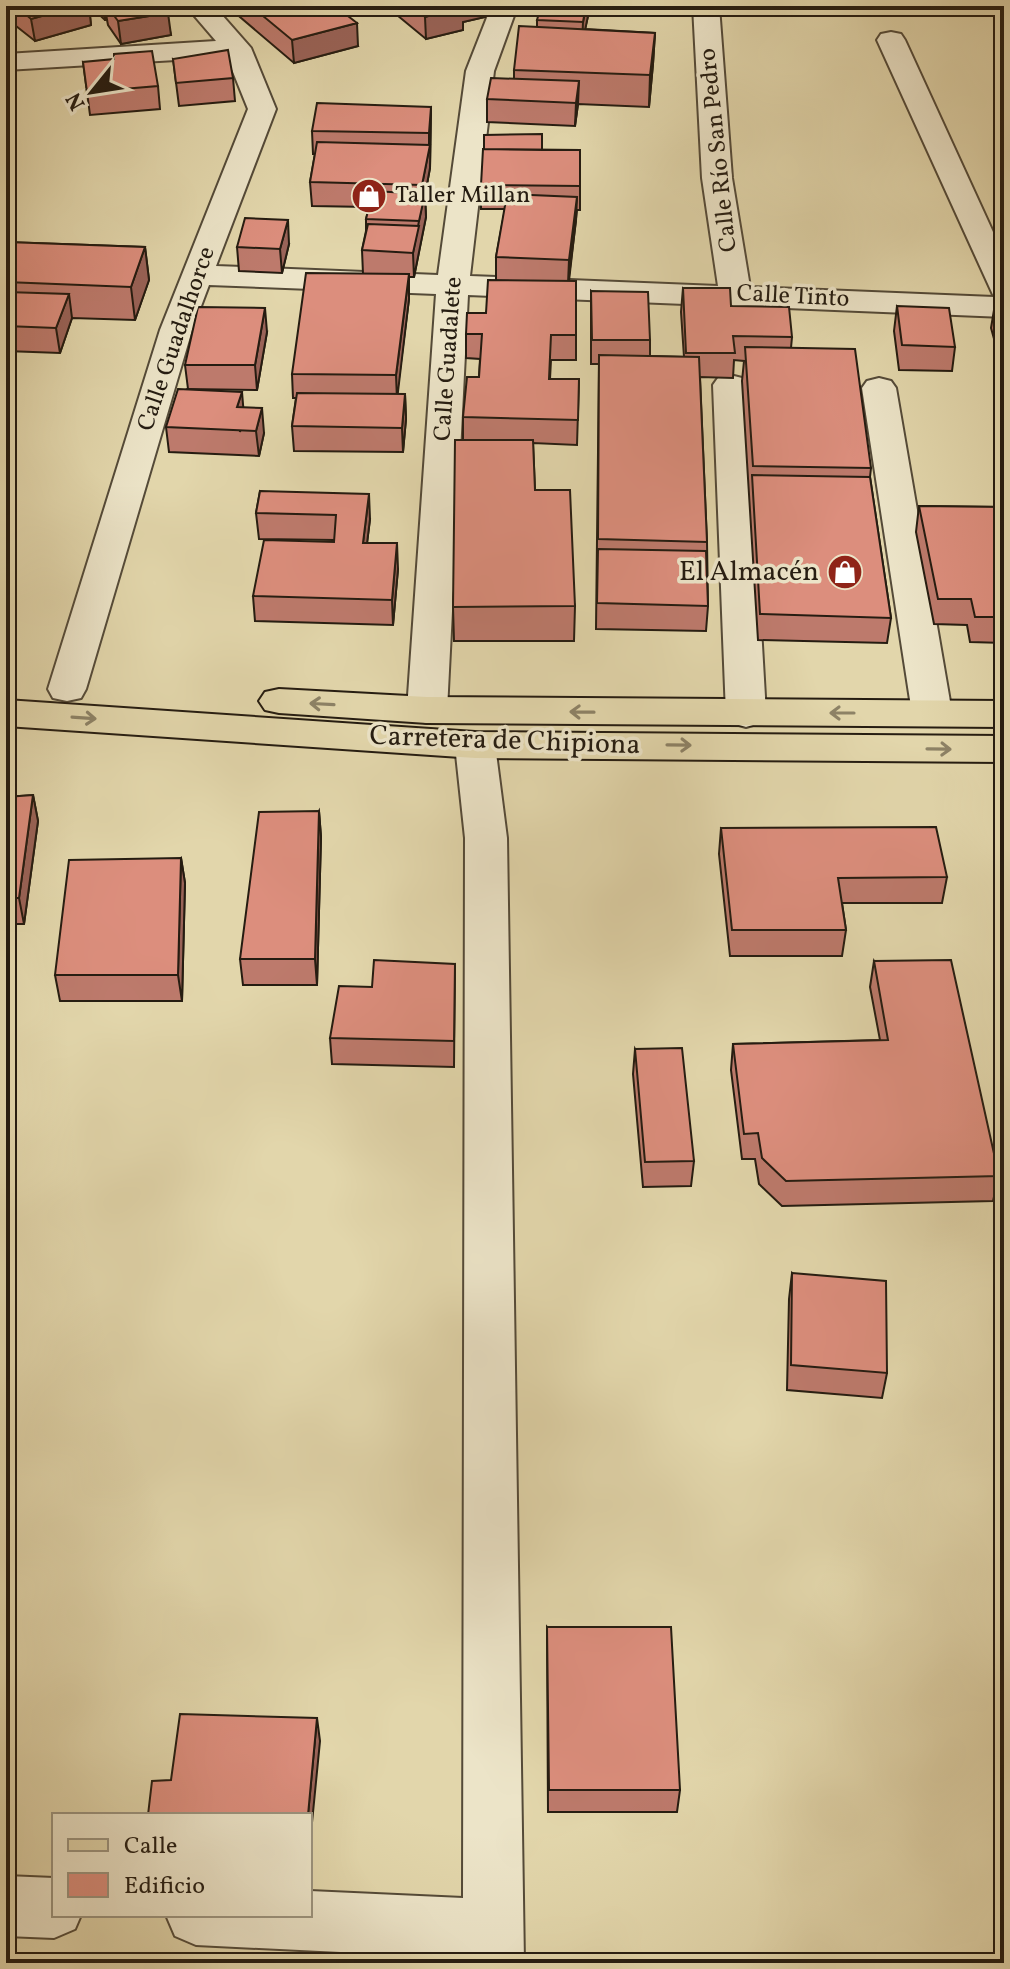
<svg xmlns="http://www.w3.org/2000/svg" width="1010" height="1969" font-family="Vollkorn,serif">
	<rect width="100%" height="100%" fill="#e2d6ab"/>
	<filter id="stains"><feTurbulence type="fractalNoise" baseFrequency=".0025" numOctaves="4"/><feColorMatrix values="0 0 0 0 .2 0 0 0 0 .09 0 0 0 0 .02 0 0 0 .5 -.17"/></filter>
	<radialGradient id="worn" r=".72"><stop offset=".6" stop-color="#630" stop-opacity="0"/><stop offset="1" stop-color="#630" stop-opacity=".3"/></radialGradient>
	<g fill="none" stroke-linecap="round" stroke-linejoin="round">
		<defs>
			<path id="minor" d="M186,6H214L251,48L276,109L216,266L438,275L466,71L488,15L481,6H510L515,13L494,71L470,276L718,286L702,178L693,6H719L732,178L750,287L994,297L877,40L881,34L891,32L901,34L905,40L1004,256V317L468,295L447,710L441,719L427,723L413,719L407,710L436,294L209,285L192,330L86,689L81,698L67,701L53,698L48,689L160,330L248,109L227,57L6,70V54L216,41Z
				M730,375L742,378L747,385L766,714L760,723L746,727L732,723L726,714L713,385L718,378Z
				M879,378L891,381L896,388L952,713L946,722L932,726L918,722L912,713L862,388L867,381Z
				M475,732L489,736L495,745L507,838L524,1963H462V1958L196,1945L175,1936L166,1915H310V1891L463,1898L465,838L455,745L461,736Z
				M6,1876L54,1878V1915H81L75,1929L54,1938L6,1936Z"/>
			<path id="major" d="M279,689L427,697L1004,701V727L427,723L279,713L265,710L259,701L265,692Z
				M6,700L475,732L1004,736V762L475,758L6,726Z"/>
		</defs>
		<!-- minor casing -->
		<use href="#minor" stroke="#544a38" stroke-width="4"/>
		<!-- major casing -->
		<use href="#major" stroke="#251c11" stroke-width="4"/>
		<!-- minor -->
		<use href="#minor" fill="#ece4c8" fill-rule="evenodd"/>
		<!-- major -->
		<use href="#major" fill="#e2d6ab" fill-rule="evenodd"/>
	</g>
	<!-- wall -->
	<path fill="#bd7a6c" stroke="#251c11" stroke-width="2" d="M6,6H89L91,25L35,41L16,26L14,14L8,15L13,19L16,42L6,44Z
		M90,6H164L171,35L121,44L108,25L107,20H105Z
		M227,6H335L358,46L294,63Z
		M386,6H485V17L463,22V30L426,39Z
		M588,16L585,29L655,33L653,64L649,107L578,104L575,126L487,122V99L514,79V70L537,27V20Z
		M173,59L233,78L235,101L179,106Z
		M83,62L158,86L160,109L90,115Z
		M431,107L430,168L425,195L426,217L414,277H409V299L397,394H405L406,419L403,452L294,451L292,426L296,398H293L292,374L363,274L362,250L366,231V219L369,207L312,206L310,182L315,154H313L312,131Z
		M542,150L580,186V210H577L569,281L576,335V360H551L550,379H579L577,445L533,443L535,490L575,606L574,641H454L453,607L463,440V417L479,377L480,359L466,358V334L486,313L496,280V257L505,209H481V185Z
		M6,242L145,247L149,280L135,320L72,318L60,353L6,351Z
		M289,244L282,273L239,271L237,247Z
		M683,288L731,306L792,337L791,348L871,468L870,477L891,618L887,643L758,640L742,381L744,361L734,360L733,378L700,377L707,542L708,606L706,631L596,629L599,364H591V291L650,340V356L684,357L681,312Z
		M995,304H1004V375L991,328Z
		M897,306L955,347L952,371L899,370L894,331Z
		M267,332L257,390L189,389L264,433L259,456L169,452L166,427L188,389L185,365Z
		M260,491L370,519L367,543L398,569L393,625L255,621L253,596L334,542V540L259,539L256,513Z
		M919,506L1004,507V643L970,642L967,625L934,624L916,532Z
		M33,795L38,821L24,924H6V797Z
		M319,811L321,837L317,985H243L240,959Z
		M721,828L947,877L942,903H842L846,930L842,956H730L719,854Z
		M181,858L185,883L182,1001H60L55,975Z
		M874,961L999,1176L993,1201L782,1206L759,1184L755,1159H742L731,1070L733,1044L880,1040L870,987Z
		M455,964L454,1067L332,1064L330,1038L372,987Z
		M635,1049L694,1161L691,1186L643,1187L633,1074Z
		M792,1273L887,1373L882,1398L787,1390L789,1299Z
		M547,1627L680,1790L677,1812H548Z"/>
	<!-- shaded-wall -->
	<path fill="#9a6358" stroke="#251c11" stroke-width="2" d="M6,6H13L14,14L7,16Z
		M78,6H89L91,25L35,41L31,19Z
		M103,6H105L107,20H105Z
		M456,6H485V17L463,22V30L426,39L425,17Z
		M586,6H588V16L582,45L583,22Z
		M168,13L171,35L121,44L118,21Z
		M13,19L16,42L6,44V21Z
		M357,23L358,46L294,63L292,40Z
		M655,33L653,64L649,107L650,75Z
		M579,81L578,104L575,126L576,103Z
		M431,107L430,168L425,195L426,217L414,277L413,253L422,205V185L429,149V133Z
		M577,197L576,221L568,284L569,260Z
		M288,220L289,244L282,273L280,249Z
		M145,247L149,280L135,320L131,287Z
		M409,274V299L397,400L396,375Z
		M69,294L72,318L60,353L56,328Z
		M265,308L267,332L257,390L255,365Z
		M242,392L244,416L240,432L237,407Z
		M405,394L406,419L403,452L402,428Z
		M262,408L264,433L259,456L256,431Z
		M369,494L370,519L364,568L363,543Z
		M397,543L398,569L393,625L392,600Z
		M33,795L38,821L24,924L19,898Z
		M319,811L321,837L317,985L315,959Z
		M181,858L185,883L182,1001L178,975Z
		M317,1718L320,1741L310,1843V1815H308Z"/>
	<!-- building -->
	<path fill="#dc8e7d" stroke="#251c11" stroke-width="2" d="M16,6H78L31,19Z
		M107,6H164L168,13L118,21Z
		M251,6H335L357,23L292,40Z
		M412,6H461L463,8L425,17Z
		M541,6H586L583,22L537,20Z
		M6,14L13,19L6,21Z
		M519,26L655,33L650,75L514,70Z
		M228,50L233,78L176,83L173,59Z
		M152,51L158,86L87,92L83,62L114,59V54Z
		M491,78L579,81L576,103L487,99Z
		M317,103L431,107L429,133L312,131Z
		M542,134V150L484,149V135Z
		M317,142L430,145L422,185L310,182Z
		M483,149L580,150V186L481,185Z
		M373,191L425,194L419,221L366,219Z
		M507,194L577,197L569,260L496,257Z
		M245,218L288,220L280,249L237,247Z
		M368,224L419,226L413,253L362,250Z
		M6,242L145,247L131,287L6,282Z
		M306,273L409,274L396,375L292,374Z
		M488,280L576,281V335H551L549,379H579L578,420L463,417L467,377H479L482,334H466L467,313H486Z
		M683,288H730L731,306L789,307L792,337L733,336L735,353H686Z
		M591,291L648,292L650,340H592Z
		M6,292L69,294L56,328L6,326Z
		M995,304H1004V336Z
		M897,306L949,308L955,347L902,345Z
		M198,307L265,308L255,365H185Z
		M745,347L855,349L871,468L753,466Z
		M599,355L699,357L707,542L598,539Z
		M178,389L242,392L237,407L262,408L256,431L166,427Z
		M297,393L405,394L402,428L292,426Z
		M455,440H533L535,490H570L575,606L453,607Z
		M752,475L870,477L891,618L760,614Z
		M260,491L369,494L363,543H397L392,600L253,596L264,540L334,542L336,515L256,513Z
		M919,506L1004,507V617H975L971,599H938Z
		M598,549L706,551L708,606L597,603Z
		M33,795L19,898H6V797Z
		M319,811L315,959H240L259,812Z
		M936,827L947,877L838,878L846,930H732L721,828Z
		M181,858L178,975H55L69,860Z
		M374,960L455,964L454,1041L330,1038L339,986L372,987Z
		M951,960L999,1176L786,1181L762,1158L758,1133L744,1134L733,1044L888,1040L874,961Z
		M682,1048L694,1161L645,1162L635,1049Z
		M792,1273L886,1281L887,1373L791,1365Z
		M547,1627H671L680,1790H549Z
		M180,1714L317,1718L308,1815H148L152,1781L171,1780Z
		M116,1959V1963H6V1960Z"/>
	<!-- one-way arrows -->
	<defs><path id="oneway-shaft" d="M-6 0H5M1.5-3L5.5 0L1.5 3" fill="none" stroke-width="1.6" stroke-linecap="round" stroke-linejoin="round" transform="scale(2)"/></defs>
	<g stroke="#8d8266">
		<use href="#oneway-shaft" transform="translate(322 704) rotate(-177)"/>
		<use href="#oneway-shaft" transform="translate(582 712) rotate(-179)"/>
		<use href="#oneway-shaft" transform="translate(842 713) rotate(180)"/>
		<use href="#oneway-shaft" transform="translate(84 718) rotate(4)"/>
		<use href="#oneway-shaft" transform="translate(679 745) rotate(1)"/>
		<use href="#oneway-shaft" transform="translate(939 749) rotate(1)"/>
	</g>
	<!-- icons -->
	<defs>
		<symbol id="shop-disc" viewBox="-11 -11 22 22"><circle r="9.5" fill="#8f2418" stroke="#ece4c8"/><path d="M-5-2.5h2.3a2.7 3.5 0 0 1 5.4 0H5L5.5 6h-11ZM-1.5-2.5h3a1.5 2.3 0 0 0-3 0Z" fill="#fff"/></symbol>
	</defs>
	<g fill-rule="evenodd">
		<use href="#shop-disc" x="349" y="176" width="40" height="40"/>
		<use href="#shop-disc" x="825" y="552" width="40" height="40"/>
	</g>
	<g text-anchor="middle" dominant-baseline="central" stroke-width="7" stroke-linejoin="round" paint-order="stroke">
		<!-- far-street labels -->
		<g font-size="24" fill="#251c11" stroke="#ece4c8">
			<text transform="translate(719 150) rotate(-96)">Calle Río San Pedro</text>
			<text transform="translate(793 297) rotate(3)">Calle Tinto</text>
			<text transform="translate(177 339) rotate(-71)">Calle Guadalhorce</text>
			<text transform="translate(449 359) rotate(-86)">Calle Guadalete</text>
		</g>
		<!-- far-poi labels -->
		<g font-size="24" fill="#251c11" stroke="#ece4c8" text-anchor="start">
			<text x="395" y="196">Taller Millan</text>
		</g>
		<!-- poi labels -->
		<g font-size="28" fill="#251c11" stroke="#ece4c8" text-anchor="end">
			<text x="819" y="572">El Almacén</text>
		</g>
		<!-- street labels -->
		<g font-size="28" fill="#251c11" stroke="#ece4c8">
			<text transform="translate(505 741) rotate(2)">Carretera de Chipiona</text>
		</g>
	</g>
	<!-- margin -->
	<rect width="1010" height="1969" fill="none" stroke="#e2d6ab" stroke-width="32"/>
	<rect x="8" y="8" width="994" height="1953" fill="none" stroke="#251c11" stroke-width="4"/>
	<rect x="16" y="16" width="978" height="1937" fill="none" stroke="#251c11" stroke-width="2"/>
	<!-- legend -->
	<rect x="52" y="1813" width="260" height="104" fill="#ece4c8" stroke="#9c947f" stroke-width="2"/>
	<rect x="68" y="1839" width="40" height="12" fill="#e2d6ab" stroke="#9c947f" stroke-width="2"/>
	<text x="124" y="1853" font-size="24" fill="#251c11">Calle</text>
	<rect x="68" y="1873" width="40" height="24" fill="#dc8e7d" stroke="#9c947f" stroke-width="2"/>
	<text x="124" y="1893" font-size="24" fill="#251c11">Edificio</text>
	<!-- north arrow -->
	<g transform="translate(92 92) rotate(240)" stroke="#ece4c8" stroke-width="6" paint-order="stroke">
	<path d="M0-6L14 30L0 20L-14 30Z" fill="#251c11"/>
	<text y="-12" font-size="22" font-weight="bold" text-anchor="middle" fill="#251c11">N</text>
	</g>
	<rect width="100%" height="100%" filter="url(#stains)"/>
	<rect width="100%" height="100%" fill="url(#worn)"/>
</svg>
